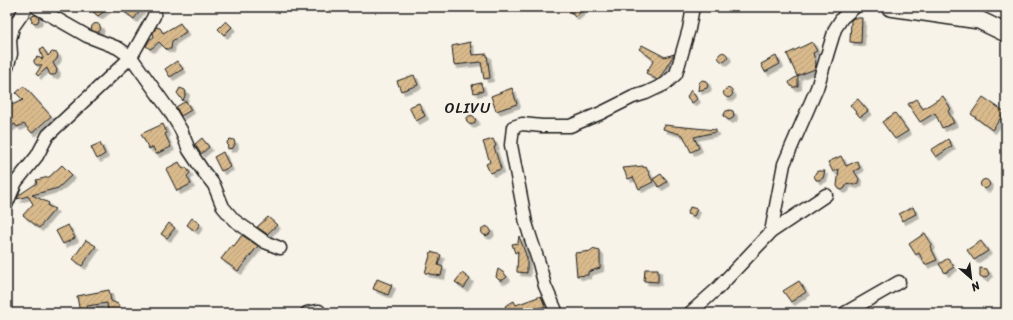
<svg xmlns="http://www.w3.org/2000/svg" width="1013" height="320" font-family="Sriracha,sans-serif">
	<defs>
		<pattern id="building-hatch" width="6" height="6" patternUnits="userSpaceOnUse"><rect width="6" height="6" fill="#d9ba8c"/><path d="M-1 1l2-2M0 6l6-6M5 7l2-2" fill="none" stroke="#ba9f78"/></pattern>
		<filter id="shadow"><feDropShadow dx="3.5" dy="3.5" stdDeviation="0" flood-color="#0004"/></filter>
	</defs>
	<rect width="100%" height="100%" fill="#f7f3e8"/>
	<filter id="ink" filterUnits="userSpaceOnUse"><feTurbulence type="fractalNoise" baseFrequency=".025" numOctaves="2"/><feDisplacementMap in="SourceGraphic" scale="8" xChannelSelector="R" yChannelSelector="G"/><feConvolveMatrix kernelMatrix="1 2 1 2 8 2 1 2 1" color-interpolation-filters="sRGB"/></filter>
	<g filter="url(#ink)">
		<!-- building -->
		<path fill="url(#building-hatch)" stroke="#1c1c1c" filter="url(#shadow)" d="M88,7H110L98,16Z
			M118,7H143L134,19Z
			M566,7H578L582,11L575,17Z
			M31 19a4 4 0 1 1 8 0a4 4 0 1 1-8 0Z
			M854,18H862L861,43L850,42L851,20Z
			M226,21L232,27L224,35L218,29Z
			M180,23L186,32L172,41L171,49H166L159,42L152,48L150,49L146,46L150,39L154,37L153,33L156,27L160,28L163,33Z
			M91.5 28a4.5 4.5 0 1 1 9 0a4.5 4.5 0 1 1-9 0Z
			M470,42L472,55L487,54L490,78L484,79L481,62L454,65L452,46Z
			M812,42L817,51L813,53L816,64L815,69L797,76L787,54Z
			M642,45L665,57L674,54L660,78L657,80L646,73L654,60L639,49Z
			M43,48L48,56L52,52L57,53L58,55L57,59L53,63L57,70L56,74L54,75H50L47,68L38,76L36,74L42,65H36L34,62V60L37,57L43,59L40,49Z
			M718.5 57a4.5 4.5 0 1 1 9 0a4.5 4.5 0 1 1-9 0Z
			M776,56L780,64L765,72L761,64Z
			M177,61L183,69L170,77L165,69Z
			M414,75L418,85L401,91L397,81Z
			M798,76V86L796,87H792L789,83L790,81Z
			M702,80L706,81L708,86L707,88L698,91L699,83Z
			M481,83L483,91L474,93L472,85Z
			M24,86L51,116L32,133L24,124L17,127L15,124L7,129V107L23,100L16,93Z
			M180,88L185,90L186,92L183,101L177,93Z
			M512,88L517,104L496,111L491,96Z
			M723.5 93a4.5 4.5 0 1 1 9 0a4.5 4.5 0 1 1-9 0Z
			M691,90L697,99L692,103L687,97Z
			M943,96L951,109L948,111L954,123L942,128L935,113L920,122L908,104L916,99L923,109Z
			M983,97L1005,112L992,130L971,114Z
			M858,99L868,111L860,117L850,105Z
			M186,101L191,110L181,116L176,107Z
			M419,103L425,116L416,121L409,107Z
			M730,110L733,111L734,115L733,118L729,120L723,116L726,111Z
			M895,113L908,131L895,139L882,122Z
			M466.5 120a4.5 4.5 0 1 1 9 0a4.5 4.5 0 1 1-9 0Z
			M163,124L167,133L165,134L171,147L156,154L153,147L149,149L141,134Z
			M664,125L716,130V132L694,137L699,148L691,152L683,135L663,129Z
			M202,138L209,147L201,154L195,144Z
			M230,139L234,140L235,144L233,148L228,149L227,142Z
			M493,139L496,146L494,147L501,169L490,173L486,164L490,162L483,142Z
			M948,139L952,146L936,157L931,150Z
			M100,143L105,154L97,159L91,147Z
			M223,152L230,167L221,171L214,157Z
			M841,156L846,166L857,161L860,168L854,171L859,179L858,183L854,185L847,183L845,188L842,190L839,189L837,186L839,169L833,172L828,162Z
			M179,162L183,169L186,167L190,173L187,176L191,184L177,191L166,169Z
			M62,165L72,175L58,188L32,195L49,203L48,206L55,209L39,228L23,215L33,204L28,196L17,199L19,195L37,183L36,180L49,177Z
			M643,166L644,168L646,167L653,182L639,189L633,177L628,179L623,168Z
			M818,171H825L823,178L819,180H816L814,176L816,172Z
			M661,174L667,182L659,187L653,179Z
			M980.5 184a4.5 4.5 0 1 1 9 0a4.5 4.5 0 1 1-9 0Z
			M690,207L697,209L694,216L687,214Z
			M913,207L916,214L902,221L899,214Z
			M268,217L277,225L267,234L257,227Z
			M192,218L200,224L195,231L187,225Z
			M169,223L175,228L167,238L161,234Z
			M68,225L75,238L63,244L56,231Z
			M481.5 231a4.5 4.5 0 1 1 9 0a4.5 4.5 0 1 1-9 0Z
			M925,233L932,245L930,246L937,260L925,265L919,253L916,255L909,244Z
			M242,235L258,246L238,271L221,259L232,245L234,246Z
			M519,236L527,258V273L517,272L518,251L515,253L512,244L518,243Z
			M86,240L96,246L82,266L73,259Z
			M981,241L988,251L974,260L967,250Z
			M592,249L600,251V268L588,272V275L577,276L575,253L592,251Z
			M431,252L441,255L438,265L443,267L441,276L425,273Z
			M948,258L954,267L945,273L939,264Z
			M980,268L987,269L989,274L986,277L984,278L980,276Z
			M498,269L504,273L507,277L503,280H499L496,277Z
			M645,269H658V282L644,281Z
			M462,273L470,279L464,288L455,282Z
			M377,279L392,285L388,295L373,289Z
			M799,281L806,292L791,302L783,291Z
			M109,290L111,301L118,304L120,308L119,313H108L107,303L87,306V313H80L77,296Z
			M541,296L545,306L526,313H497V312L506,308L505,306L514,301L516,305Z"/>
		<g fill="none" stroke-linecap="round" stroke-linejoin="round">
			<defs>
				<path id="street" d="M36,7L87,36L118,48L131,57L169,110L181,130L189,150L203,171L214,185L223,207L234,220L265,242L280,248
					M949,15L968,7
					M7,68L11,54L10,40L13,27L27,7
					M7,203L16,182L37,156L48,135L131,57L154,16L155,7
					M771,232L784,164L817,88L835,29L842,18L855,7
					M307,313L319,311
					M557,313L545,286L539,263L531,239L526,223L511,145L513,127L522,124L542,126H570L601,113L633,97L646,93L665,84L676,74L689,29L693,7
					M690,313L717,289L771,232L826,195
					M845,313L899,282"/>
				<path id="secondary" d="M890,7L979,20L1006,33"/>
			</defs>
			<!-- street casing -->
			<use href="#street" stroke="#1c1c1c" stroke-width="15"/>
			<!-- secondary casing -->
			<use href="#secondary" stroke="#1c1c1c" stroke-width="20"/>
			<!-- street -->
			<use href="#street" stroke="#f7f3e8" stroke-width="12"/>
			<!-- secondary -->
			<use href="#secondary" stroke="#f7f3e8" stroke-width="17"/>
		</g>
	</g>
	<g text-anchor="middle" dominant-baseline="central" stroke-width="3" stroke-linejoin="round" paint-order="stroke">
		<!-- quarter labels -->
		<g font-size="15" letter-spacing="1" fill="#1c1c1c" stroke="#f7f3e8">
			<text x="468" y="108">OLIVU</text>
		</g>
	</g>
	<!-- margin -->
	<rect width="1013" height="320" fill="none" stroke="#f7f3e8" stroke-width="24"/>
	<rect x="12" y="12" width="989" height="296" fill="none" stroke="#1c1c1c" stroke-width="1.5" filter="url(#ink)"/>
	<!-- north arrow -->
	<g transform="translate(971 278) rotate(152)" stroke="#f7f3e8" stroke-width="3" paint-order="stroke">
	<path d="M0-3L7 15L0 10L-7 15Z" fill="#1c1c1c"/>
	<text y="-6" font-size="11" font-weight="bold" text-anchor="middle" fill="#1c1c1c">N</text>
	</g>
</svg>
